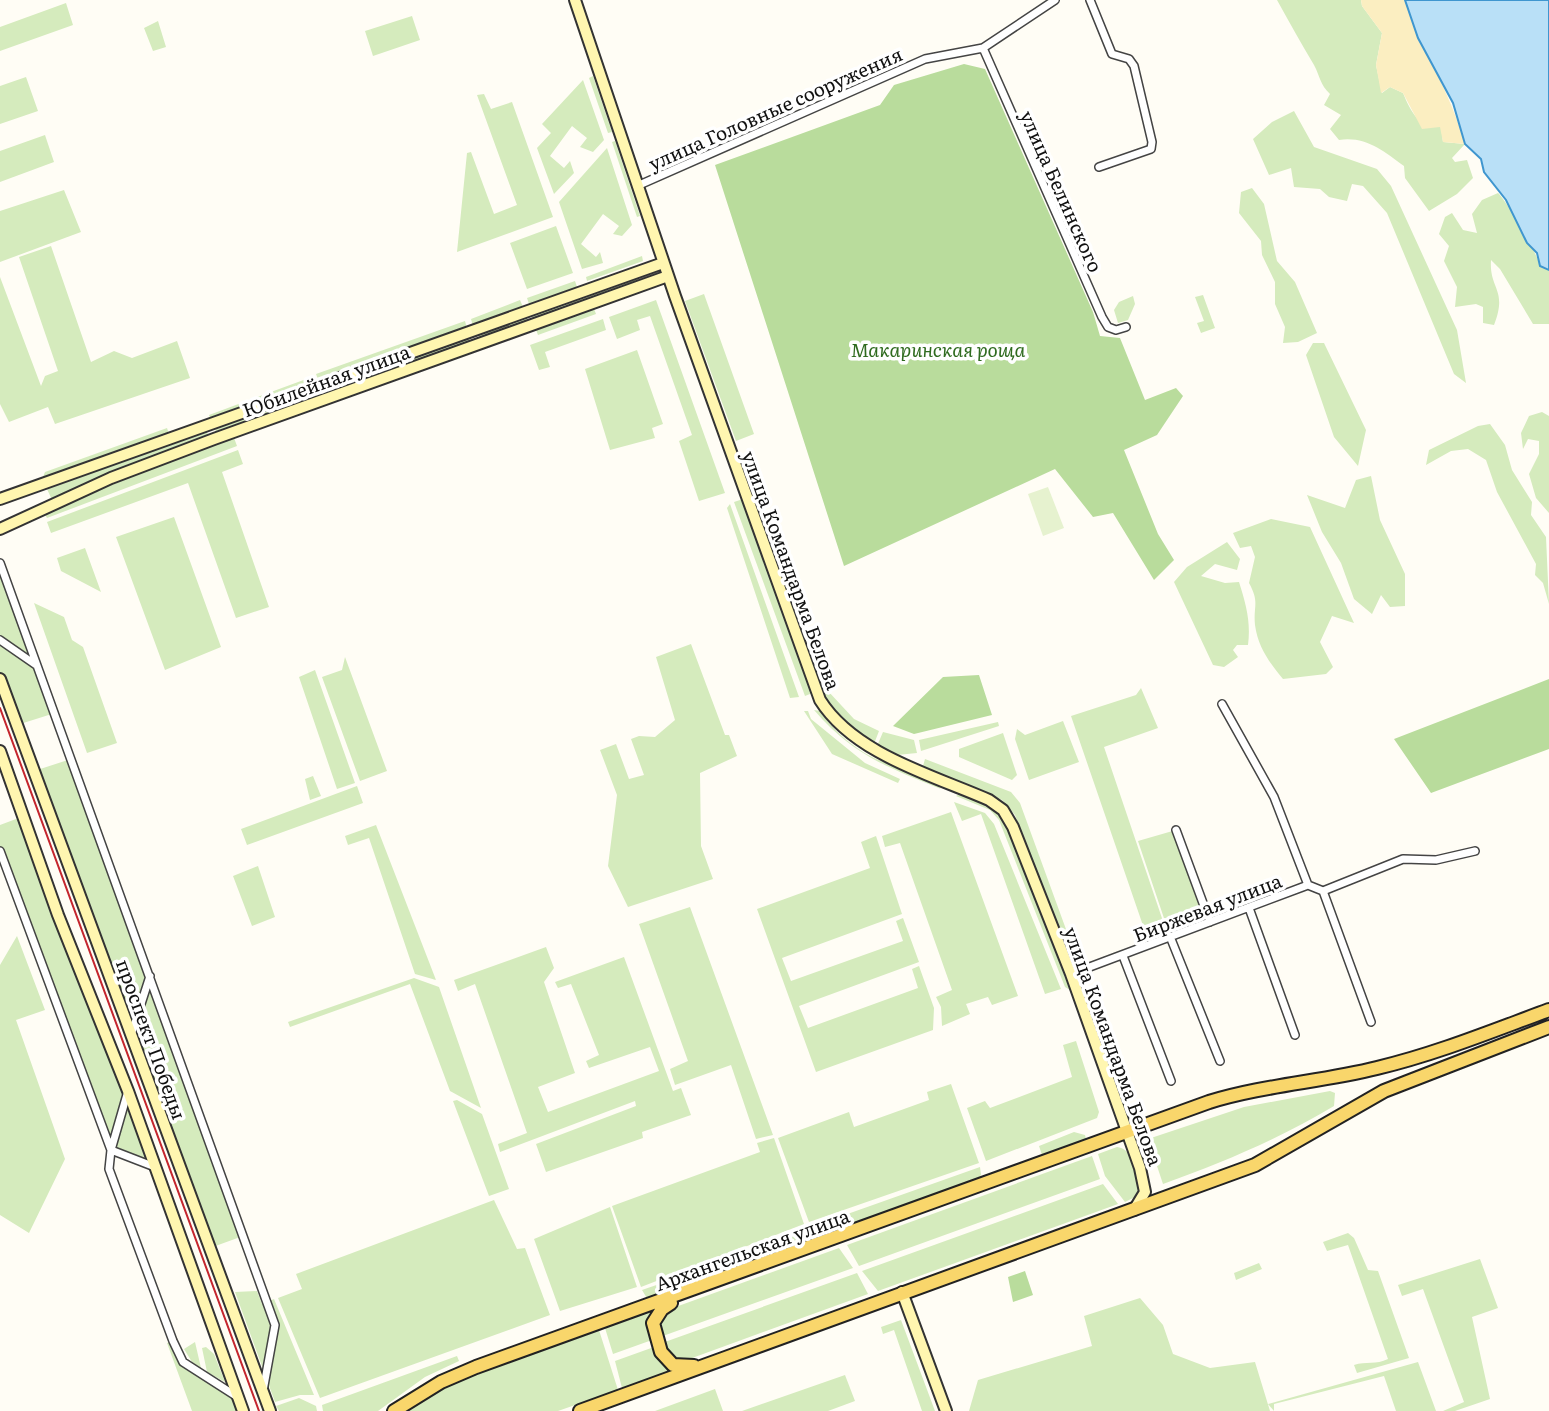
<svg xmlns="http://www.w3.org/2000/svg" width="1549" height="1411" font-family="Literata,serif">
	<rect width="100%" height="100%" fill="#fffdf5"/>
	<!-- green -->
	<path fill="#d5ebbd" d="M1277,0H1361L1362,6L1382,33L1376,65L1382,93L1390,87L1403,93C1411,112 1418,127 1441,127L1443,142L1465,144L1452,158L1455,162L1467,160L1473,178L1457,194L1429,211L1405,178L1404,166C1383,151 1366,136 1339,140L1330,129L1341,115L1324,105L1330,94C1320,85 1320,76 1314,65C1301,43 1289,22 1277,0Z
		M66,3L73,25L0,51V27Z
		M412,16L420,40L373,56L365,31Z
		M158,21L166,47L153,51L144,28Z
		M593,76L612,132L608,133L589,78Z
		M26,77L38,111L0,124V86Z
		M583,80L604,140L593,152L580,147L587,138L572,126L550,156L564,168L570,161L574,173L554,194L537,148L551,133L542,124Z
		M484,94L491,109L512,102L553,217L457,252L467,153L471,152L494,214L517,205L477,95Z
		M1294,111L1314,147L1377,169L1391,186L1457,330L1466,383L1454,374L1387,213L1363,186L1352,184L1347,201L1329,197L1320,189L1294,187L1291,168L1269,175L1253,139L1272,122Z
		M45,135L54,162L0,182V151Z
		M615,141L640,216L637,217L612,142Z
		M607,148L632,225L622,236L613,234L619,226L603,214L581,244L596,257L600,252L603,263L582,269L559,202Z
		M1252,188L1264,204L1277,261L1295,282L1317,333L1298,342L1283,343L1285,327L1275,304V282L1262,255L1261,241L1239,213L1241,192Z
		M64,190L81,232L0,262V211Z
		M1498,193C1507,201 1538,255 1540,266L1549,270V324H1533L1500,269L1491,260C1489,290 1508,289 1494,325L1483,323V307L1476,304L1455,307L1457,287L1444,261L1449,246L1439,234L1445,217L1452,213L1463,230L1477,233L1472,214L1482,200Z
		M556,226L573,273L527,289L510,243Z
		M51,246L91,362L114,351L132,358L177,341L190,378L55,424L48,407L9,422L0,404V277L41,386L45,376L58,371L19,257Z
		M642,256L643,261L587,281L586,277Z
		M638,276L640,281L533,319L532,314Z
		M575,281L577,287L529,304L527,298Z
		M704,294L754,434L736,441L685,301Z
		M1203,295L1215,328L1201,333L1197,323L1204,321L1195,297Z
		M1133,296L1135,304L1128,320L1118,323L1114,310L1119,302Z
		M520,300L523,307L473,326L471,319Z
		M656,300L725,493L699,501L679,441L692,435L650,316L637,320L640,330L617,339L609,317Z
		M593,306L596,314L538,335L535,327Z
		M526,316L528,321L480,339L479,334Z
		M603,319L606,330L545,352L550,367L539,370L530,345Z
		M465,321L467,329L319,382L316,374Z
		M469,337L470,342L217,434L215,429Z
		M1313,343H1324L1366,430L1358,466L1334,437L1306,355Z
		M637,350L663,424L652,428L655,438L610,450L585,369Z
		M309,378L313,385L211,421L209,415Z
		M1542,412L1549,416V513L1536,498L1529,474L1539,454V441L1528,439L1523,449L1521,433L1529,416Z
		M1490,424L1505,445L1512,470L1532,502L1531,515L1546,537L1549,604L1543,583L1535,575L1536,564L1497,492L1486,460L1468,449L1451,451L1426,465L1429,450L1478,426Z
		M167,428L170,437L41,482L45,472Z
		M207,432L209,437L52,500L47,489Z
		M233,435L237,446L47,518L44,512L112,481Z
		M238,450L243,464L222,472L269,607L236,618L188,483L51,533L47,522Z
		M1371,476L1380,520L1405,574V606L1390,607L1381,595L1372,614L1354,599L1341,563L1322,532L1307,495L1345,508L1356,480Z
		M743,499L815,692L805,696L734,502Z
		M730,504L799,697L790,698L727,508Z
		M174,517L221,647L165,670L116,537Z
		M1271,519L1310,527L1354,623L1332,616L1320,642L1333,667L1326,674L1283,679C1269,662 1258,647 1255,625C1253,605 1260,603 1249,583L1255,557L1251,546L1240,548L1233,533Z
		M1227,542L1240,559L1237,570L1215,564L1201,576L1225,583L1239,582C1246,604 1251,622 1248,645H1237L1233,650L1238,657L1224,667L1213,665L1174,582L1187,567Z
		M85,548L101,592L61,571L57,558Z
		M0,563L55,713L17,725L0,679Z
		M34,603L64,617L72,640L83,647L117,743L87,753Z
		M691,644L725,735H729L737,756L700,773L701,846L713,879L628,907L608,866L617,795L600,750L616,744L629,779L644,775L631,739L639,736L655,737L675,720L656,657Z
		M345,657L387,771L360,781L322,677L342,670Z
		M315,670L355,783L337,789L299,677Z
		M1141,688L1158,728L1104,747L1168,936L1149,943L1071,716L1136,695Z
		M828,691L854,719L879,731L874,744L836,718L820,692Z
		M814,710L820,711C833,730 851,746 872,757C894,768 924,771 941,789C887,767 853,755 814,710Z
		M804,711H808L811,719L865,763L900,779L898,783L832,754Z
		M1063,721L1079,762L1029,780L1015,739L1017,729L1025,735Z
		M998,722L999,726L921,751L919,740Z
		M883,732L914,740L917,753L897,755L877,746Z
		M1003,733L1017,775L1012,780L959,757V749Z
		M71,759L243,1236L210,1248L34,771Z
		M925,759L1011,792L1020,803L1075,954L1068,956L1015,815L1002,800L923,766Z
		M313,776L321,796L310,800L305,779Z
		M357,786L363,803L247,845L241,829Z
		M961,793L998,813L1007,826L1070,990L1065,987L999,820L990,810L956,796Z
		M954,802L985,813L994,824L1061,989L1045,994L981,814L962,821Z
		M951,812L1018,996L992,1005L988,997L966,1004L970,1014L942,1026L941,1007L936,997L952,990L900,843L885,847L882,836Z
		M24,816L155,1167L111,1150L0,851V825Z
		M376,825L436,980L415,974L369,838L348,845L345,836Z
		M1176,830L1210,922L1171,939L1138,841Z
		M876,836L902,914L782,958L791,981L903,941L896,921L903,918L919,962L799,1006L808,1028L918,988L912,969L919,966L934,1008L933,1030L816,1072L757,909L870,868L861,842Z
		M258,866L275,917L252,926L233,876Z
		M690,907L773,1135L756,1139L731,1065L675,1085L670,1069L688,1061L639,924Z
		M17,936L45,1010L16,1020L65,1159L29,1233L0,1215V965Z
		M546,947L554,968L544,982L575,1073L538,1087L548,1112L659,1071L650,1047L589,1068L586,1061L599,1055L571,984L558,988L555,982L624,957L673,1091L681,1088L691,1115L642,1132L643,1138L546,1172L536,1144L636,1106L635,1101L500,1152L498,1144L527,1133L475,984L458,991L454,980Z
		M414,978L439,987L481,1108L450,1091L410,984L290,1027L288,1022Z
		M1076,1041L1099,1112L1097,1118L986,1161L967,1108L985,1101L990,1108L1072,1077L1063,1045Z
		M951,1084L979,1163L809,1222L778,1138L849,1112L854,1127L929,1100L927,1092Z
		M1330,1091L1335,1093L1334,1106C1279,1139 1224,1162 1163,1184L1148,1139L1244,1107Z
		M457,1100L482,1114L509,1189L489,1196L453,1101Z
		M1074,1132L1085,1135L1086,1139L1042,1155L1039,1146Z
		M774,1138L804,1224L641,1287L612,1206L760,1152L757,1143Z
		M1117,1147C1135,1149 1145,1182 1137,1196L1125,1202L1105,1176L1098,1154Z
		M1092,1156L1100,1179L859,1266L847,1245Z
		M980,1167L981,1175L977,1181L842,1227L839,1217Z
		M1103,1184L1118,1204L878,1291L862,1271Z
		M494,1200L517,1249L525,1248L550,1315L320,1398L278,1298L302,1289L296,1274Z
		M610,1207L637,1287L560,1311L534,1239Z
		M825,1222L832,1230L648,1300L642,1290L766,1247Z
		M1348,1233L1354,1238L1368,1270L1378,1271L1409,1358L1357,1373L1354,1365C1366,1361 1376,1365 1388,1359L1348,1245L1327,1251L1323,1242Z
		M839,1248L853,1268L660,1337L657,1322L670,1309Z
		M1480,1259L1498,1308L1472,1317L1490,1399L1455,1411H1443L1464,1402L1423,1289L1402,1296L1398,1285Z
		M1259,1263L1262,1269L1236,1280L1234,1273Z
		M857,1273L868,1294L684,1361H675L662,1343Z
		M257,1291L262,1304L274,1299L314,1395H300L275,1402L235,1292Z
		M1140,1298L1163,1325L1173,1354L1210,1368L1255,1362L1270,1411H969L978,1380L1092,1346L1084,1316Z
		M655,1310L652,1340L613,1354L605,1328Z
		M901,1320L935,1411H922L894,1330L883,1334L881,1327Z
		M599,1330L618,1390L558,1411H409C459,1371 539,1352 599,1330Z
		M173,1341L183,1362L232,1396L239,1411H192L167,1343Z
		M195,1342L201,1368L192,1362L184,1349Z
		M206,1347L214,1354L225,1382L207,1372L202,1348Z
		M654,1347L661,1362L673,1370L622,1388L615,1361Z
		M457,1356L459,1361L425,1377L378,1411H323L322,1405Z
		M1418,1362L1436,1411H1396L1384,1376L1274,1404V1411L1268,1404Z
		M845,1375L855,1401L828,1411H742Z
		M715,1389L723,1411H655Z
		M299,1398L316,1406L317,1411H279L276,1406Z"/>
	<!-- forest -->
	<path fill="#b9dc9c" d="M964,64L985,69L1093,312L1100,336L1120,338L1145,400L1176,388L1183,396L1157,435L1124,450L1158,534L1174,560L1154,580L1113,513L1093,517L1055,469L844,566L715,165L880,105L894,85Z
		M979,675L992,715L914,734L893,726L943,677Z
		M1549,679V749L1431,793L1394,739Z
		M1025,1271L1033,1295L1013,1302L1008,1277Z"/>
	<!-- sand -->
	<path fill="#fbeec1" d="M1361,0H1405C1423,50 1450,92 1465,144L1443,142L1440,127L1422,129L1403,93L1390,87L1381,93L1376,65L1382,33L1362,6Z"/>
	<!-- pitch -->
	<path fill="#e6f2cf" d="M1048,487L1064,528L1043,536L1028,494Z"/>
	<!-- water -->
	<path fill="#b9e0f7" stroke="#3f96cf" stroke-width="2" d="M1405,0H1549V270L1540,266L1537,253L1527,243L1506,200L1484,172L1481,159L1465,144L1453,103L1418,38Z"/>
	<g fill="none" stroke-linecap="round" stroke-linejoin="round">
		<defs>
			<path id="street" d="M1090,0L1112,54L1129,59L1134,66L1152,142L1151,149L1099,167
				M983,48L1102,317L1108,327L1116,330L1126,327
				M637,186L925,59L983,48L1055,0
				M0,563L275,1325L263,1391
				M0,640L36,665
				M1222,704L1274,797L1308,885
				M1176,830L1210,922
				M0,851L111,1150L109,1169L173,1341L183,1362L236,1396
				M1323,891L1371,1022
				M1249,908L1295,1035
				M1171,939L1220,1061
				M1123,956L1171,1081
				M1071,974L1308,885L1323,891L1403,859L1436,860L1475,851
				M131,1035L150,976
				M128,1091L111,1150L155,1167"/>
			<path id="secondary" d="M575,0L675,296L820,700C854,754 932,775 989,800L1003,810L1013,827L1071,974L1140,1168L1145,1192L1134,1210
				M0,499L663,263
				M0,529L111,478L214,439L668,276
				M0,679L270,1411
				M0,751L58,915L128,1091L243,1411
				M902,1292L946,1411"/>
			<path id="primary" d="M671,1303L662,1309L653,1323L661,1352L673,1365L694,1366
				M394,1411L441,1382L476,1367L1209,1102C1264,1085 1321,1082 1377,1068C1436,1054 1492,1031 1549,1010
				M580,1411L1255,1165L1384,1091L1549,1027"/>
		</defs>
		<!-- street casing -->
		<use href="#street" stroke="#444" stroke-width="10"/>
		<!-- secondary casing -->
		<use href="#secondary" stroke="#333" stroke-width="14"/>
		<!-- primary casing -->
		<use href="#primary" stroke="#222" stroke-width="16"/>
		<!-- street -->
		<use href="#street" stroke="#fff" stroke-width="7"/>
		<!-- secondary -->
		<use href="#secondary" stroke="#fff6b0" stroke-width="10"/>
		<!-- primary -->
		<use href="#primary" stroke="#f9d66b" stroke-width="12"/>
		<!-- tram -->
		<path stroke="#c4262e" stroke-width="2" d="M0,708L259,1411"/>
	</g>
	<g text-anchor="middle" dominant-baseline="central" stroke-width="7" stroke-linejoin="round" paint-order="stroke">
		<!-- street labels -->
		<g font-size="19" fill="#111" stroke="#fff">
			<text transform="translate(775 108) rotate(-24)">улица Головные сооружения</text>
			<text transform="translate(1062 191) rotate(66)">улица Белинского</text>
			<text transform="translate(326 380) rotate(-20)">Юбилейная улица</text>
			<text transform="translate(792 570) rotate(70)">улица Командарма Белова</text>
			<text transform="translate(1207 907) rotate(-21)">Биржевая улица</text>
			<text transform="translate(152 1039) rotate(70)">проспект Победы</text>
			<text transform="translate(1114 1046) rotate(70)">улица Командарма Белова</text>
			<text transform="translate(752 1249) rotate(-20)">Архангельская улица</text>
		</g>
		<!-- park labels -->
		<g font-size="19" font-style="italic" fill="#2f6b1f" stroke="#fff">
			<text x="938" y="349">Макаринская роща</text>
		</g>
	</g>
</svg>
